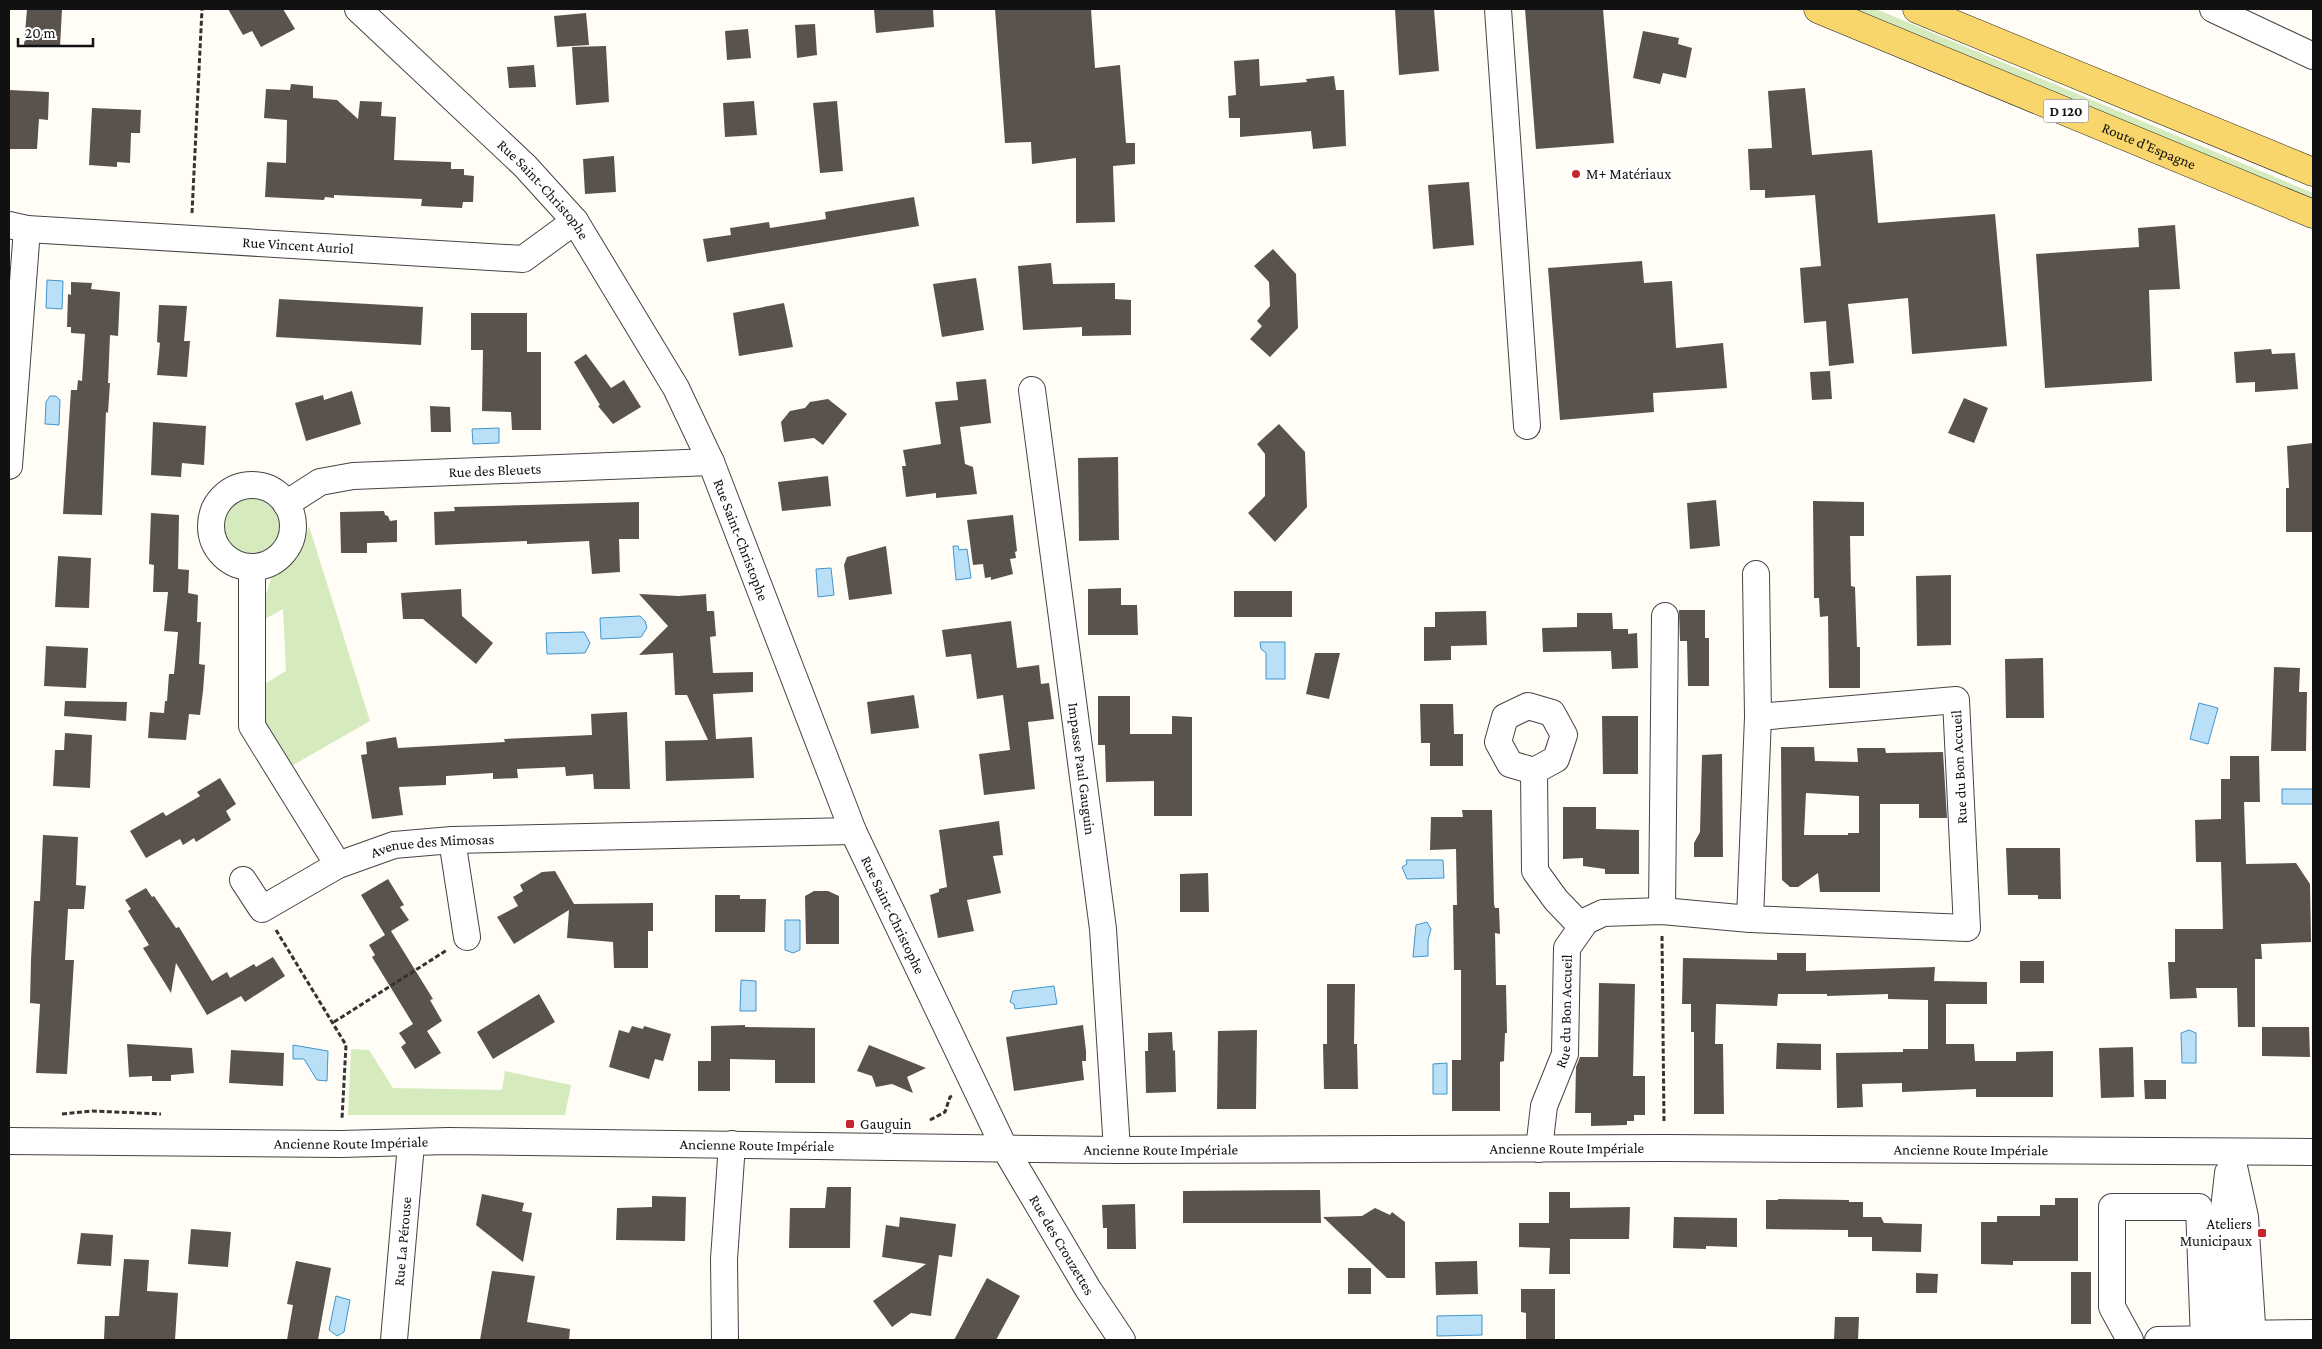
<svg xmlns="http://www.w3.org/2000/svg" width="2322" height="1349" font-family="'Crimson Pro',serif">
	<rect width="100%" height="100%" fill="#fffdf5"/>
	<!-- green -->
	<path fill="#d5ebbd" d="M1854,9H1876L2313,193V201Z
		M225 526a27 27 0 1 1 54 0a27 27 0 1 1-54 0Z
		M309,526L370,721L288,768L265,730L266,683L286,671L283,609L265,619V598L271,579L299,553Z
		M351,1049L369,1050L393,1088L502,1090L505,1071L571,1085L565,1115H348Z"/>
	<!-- water -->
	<path fill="#b9e0f7" stroke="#3f96cf" d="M47,280L63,281L62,309L46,308Z
		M50,396H56L60,400L59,425L45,424L46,402Z
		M499,428V443L473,444L472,429Z
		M953,546H958L959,550L967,549L971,578L956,580Z
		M831,568L834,595L818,597L816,569Z
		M640,616L645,621L647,628L641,637L601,639L600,618Z
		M584,632L590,643L585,653L547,654L546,633Z
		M1260,642H1285V679H1266V653L1261,649Z
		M2199,703L2218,708L2208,744L2190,739Z
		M2282,789H2313V804H2282Z
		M1406,860H1443L1444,878L1407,879L1402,867L1407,864Z
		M785,920H800V950L793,953L785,950Z
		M1427,922L1431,929L1428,940V956L1413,957L1416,925Z
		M741,980L756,981V1011H740Z
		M1054,986L1057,1004L1015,1009L1014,1004L1010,1002L1013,991Z
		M2189,1030L2196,1033V1063H2182L2181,1033Z
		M293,1045L328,1051L327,1081L317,1080L304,1059H293Z
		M1447,1063V1094H1433V1064Z
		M336,1296L350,1300L344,1332L337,1336L329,1330Z
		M1482,1315V1335L1437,1336V1316Z"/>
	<!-- building -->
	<path fill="#5a524d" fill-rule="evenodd" d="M27,9H62L60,47L24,45Z
		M228,9H283L295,29L261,47L252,31L243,35Z
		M874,9H933L934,27L876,33Z
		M995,9H1091L1095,68L1120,65L1126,143H1135V164L1113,166L1115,222L1076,223V158L1032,164L1031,142L1005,143Z
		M1395,9H1434L1439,71L1399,75Z
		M1525,9H1603L1614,143L1536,149Z
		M586,13L589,45L557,47L554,16Z
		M815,24L817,55L797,58L795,25Z
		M748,29L751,58L727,60L725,31Z
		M1643,31L1679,38L1678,44L1692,48L1686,78L1663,73L1660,84L1633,78Z
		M606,46L609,102L576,105L572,47Z
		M1259,59L1260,86L1307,82L1306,79L1334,76L1336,90H1344L1346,146L1313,149L1311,131L1240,137V118H1229L1228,96L1236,95L1234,61Z
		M534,65L536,87L509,88L507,67Z
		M291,84L313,86V98L337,100L358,119L360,101L382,102L381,116L396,117L394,160L451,162V169H464V175L474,176L473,202H463L462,208L421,206L422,199L334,195V198L325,197L324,200L265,197L267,162L286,163L287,120L264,118L266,89L290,90Z
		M1805,88L1812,155L1872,150L1878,223L1995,214L2007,346L1912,354L1908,298L1848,304L1854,363L1829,366L1826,321L1804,323L1800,268L1821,266L1815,195L1765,198V190H1750L1748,149L1772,148L1768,91Z
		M10,90L49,92L48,120L39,119L37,149H9Z
		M754,101L757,135L725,137L723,103Z
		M837,101L843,171L820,173L813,103Z
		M92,108L141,110L140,133H131L130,163L117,162V167L89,165Z
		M614,156L616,192L585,194L583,159Z
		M1469,182L1474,245L1433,249L1428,185Z
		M914,197L919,226L707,262L703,239L731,235L730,228L769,222L770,228L826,219L825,212Z
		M2175,225L2180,289L2149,290L2152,381L2045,388L2036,254L2139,247L2138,228Z
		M1273,249L1296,274L1298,328L1270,357L1250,339L1262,326L1257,321L1270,306L1269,282L1254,266Z
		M1642,261L1644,283L1672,281L1676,348L1723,343L1727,388L1653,393L1654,412L1560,420L1548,268Z
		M1051,263L1053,284L1115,283V299L1131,300V335L1082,336V327L1023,330L1018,266Z
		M976,278L984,330L942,337L933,284Z
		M71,282L92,283L91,289L120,292L118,336L110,335L108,383H110L108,413L106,412L102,515L63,514L71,390H77L78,380L82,381L85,334L71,333V327H67L68,294L71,295Z
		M279,299L423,307L421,345L276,337Z
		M784,303L793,347L739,356L733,313Z
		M159,305L187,306L184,341H190L187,377L157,375L160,343L157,342Z
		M471,313H527V352H541V430H512L511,412L482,411L483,350H471Z
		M2271,349L2272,354L2295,353L2298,389L2255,392V382L2236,383L2234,352Z
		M586,354L611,388L624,380L641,407L613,424L598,406L600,405L574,362Z
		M1830,371L1832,399L1812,400L1810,372Z
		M986,379L991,423L960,427L965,464L973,467L977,494L936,498V493L906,497L902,466H906L903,450L941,444L935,402L958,400L956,382Z
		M352,391L361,424L306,441L295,403L323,395L324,400Z
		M1964,398L1988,408L1974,443L1948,433Z
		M828,399L847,414L823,445L814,438L784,442L781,422L790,411L805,408L810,402Z
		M430,406L450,407L451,432H431Z
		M153,422L206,426L204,465L182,463L181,477L151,475Z
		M1279,424L1305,452L1307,507L1275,542L1248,513L1265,496V454L1257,444Z
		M2313,443V532H2286V488H2289L2287,446Z
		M1118,457L1119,540L1079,541L1078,458Z
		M828,476L831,506L782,511L778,482Z
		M1716,500L1720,546L1690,549L1687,503Z
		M1813,501L1864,502V536H1850L1851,586L1855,587L1857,647H1860V688H1829L1828,616L1820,617L1819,598H1814Z
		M639,502V539H619L620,572L592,574L589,541L527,544V541L435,545L434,512L455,511L454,507Z
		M384,511L385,515L388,516L390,521L397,520V542L367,543V553H341L340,512Z
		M151,513L179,515L178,569L189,570L188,593L198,595L197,622H201L199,664L205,665L203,691L200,715L189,714L186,740L148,738L150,712L164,713L165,701H167L169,674H174L178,632L164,631L168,592H153L154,565L149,564Z
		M1013,515L1017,551L1015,552L1016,558L1010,559L1013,574L991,580V577L985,578L983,564L973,565L967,520Z
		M886,546L892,594L849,600L844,565L847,557Z
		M58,556L91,558L89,608L55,607Z
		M1951,575V645L1917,646L1916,576Z
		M1121,588V605H1137L1138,635H1088V589Z
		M461,589L462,616L493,643L476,664L423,619H403L401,593Z
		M1234,591H1292V617H1234Z
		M639,594L679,596L706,594L707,611H714L716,636L710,637L713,673L753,672V692L713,694L716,739L752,737L754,778L666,781L665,741L708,740L687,695H675L673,653L639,655L668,626Z
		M1679,610H1705V638H1709V686H1688L1687,641H1680Z
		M1486,611L1487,645L1451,646V660L1424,661V627H1435V612Z
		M1577,613H1612L1613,629H1628V634L1637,633L1638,668L1612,669L1611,651L1543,652L1542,628L1577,627Z
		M1011,621L1017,668L1039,665L1041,684L1049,683L1054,719L1028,722L1035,789L984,795L979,754L1010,750L1003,695L977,699L971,654L946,657L942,630Z
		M46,646L88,648L86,688L44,686Z
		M1315,653H1340L1329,699L1306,694Z
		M2043,658L2044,718H2006L2005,659Z
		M2274,667L2300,668L2299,692H2307L2306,751H2271Z
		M914,695L919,728L871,734L867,702Z
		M1098,696H1130V734H1172V716L1192,717V816H1154V781L1106,782L1105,745H1098Z
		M65,701L127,702L126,721L64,716Z
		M1420,704H1453L1454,734H1463V766H1430V743H1421Z
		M627,712L630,789H594L593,774L566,776L565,767L517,769L518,778L493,779V773L446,776V785L399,787L403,815L372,819L361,755L367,754L366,742L396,737L398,748L505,742L504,739L592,735L591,714Z
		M1602,716H1638V774H1603Z
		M65,733L92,735L90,788L53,786L55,750H64Z
		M1781,747H1814L1815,761L1858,762L1857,748H1885L1886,753L1943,752L1947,818H1919V804H1880V892H1820L1818,873L1798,887H1790L1782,880ZM1806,793L1859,796V833H1848V835H1804Z
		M1722,754L1723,857H1694V843L1700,832L1702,755Z
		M2230,756H2259L2260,802H2244L2246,864L2296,863L2310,884L2311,942L2261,944L2262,959H2255V1027H2238L2237,988H2196L2197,998L2170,999L2168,962H2175V929H2223L2221,862H2196L2195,820L2221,819V779H2230Z
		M220,778L236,804L226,811L231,820L196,842L194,838L183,845L180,839L146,858L130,831L163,812L166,816L200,796L197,792Z
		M1563,807H1596V829L1639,830V874H1605V869L1583,866V858L1563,859Z
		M1462,810H1492L1494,904L1495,908H1499L1500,934L1495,933L1496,985H1506L1507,1033H1505L1504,1061L1500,1062V1111H1452V1060H1461V970H1454L1453,905H1457L1456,849L1430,850L1431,817H1463Z
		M999,821L1003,855L993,856L1001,893L967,900L974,931L938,938L930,895L939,892V889L947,887L939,830Z
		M43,835L78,837L76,885L86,886L84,909H68L65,960H74L67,1074L36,1073L40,1004L30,1003L31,960L34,901H40Z
		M2006,848H2060L2061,899H2038V895H2008Z
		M555,871L574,904L653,903V931H648V968H614L613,942L567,938L569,910L514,944L497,917L518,906L513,897L523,891L520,885L542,872Z
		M1208,873L1209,912H1180V874Z
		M388,879L404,905L400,907L409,920L391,931L433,999L430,1000L442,1021L427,1031L441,1053L415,1069L401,1047L406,1043L399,1033L413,1024L372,957L375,955L369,945L385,935L361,895Z
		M146,888L152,897L154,896L176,928L179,927L212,981L227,972L230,978L254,964L256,967L273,957L285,976L245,1002L241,996L207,1015L176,963L171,993L143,948L149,945L128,911L131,909L125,900Z
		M814,891H828L839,896V944H806L805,896Z
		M715,895H740V899H766L765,932H715Z
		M1777,953H1806V971L1935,967L1934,981L1987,982V1004H1946V1044H1974L1975,1061H2016V1052L2053,1051V1097H1976V1089L1902,1092V1083L1862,1084L1863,1107L1837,1108L1836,1053L1903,1052V1049H1928V1000L1888,999V994L1827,996V994H1778L1777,1006L1716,1004L1715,1044H1723L1724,1114H1694V1032H1691V1004H1682L1683,958L1777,960Z
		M2020,961H2044V983H2020Z
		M1599,983L1635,984L1633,1076H1645V1115H1634V1121H1627V1125L1591,1126V1113H1575L1576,1067L1580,1057H1598Z
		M1327,984H1355L1354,1044H1357L1358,1089H1324L1323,1044H1327Z
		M539,994L555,1022L493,1059L477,1032Z
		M745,1025V1027L815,1028V1083H775V1060L730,1059V1091H698V1061H711V1026Z
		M1083,1025L1086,1051V1061H1082L1084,1080L1014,1091L1006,1037Z
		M632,1026L643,1029L644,1026L671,1034L663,1061L655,1059L649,1079L609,1067L619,1030L629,1033Z
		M2262,1027H2309L2310,1057L2262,1056Z
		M1257,1030L1256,1109H1217L1218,1031Z
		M1172,1032L1173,1051L1175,1050L1176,1092L1146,1093L1145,1051H1148V1033Z
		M1777,1043L1821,1044V1070L1776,1069Z
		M127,1044L192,1048L194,1073L171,1075V1081H152V1076L129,1077Z
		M869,1045L926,1068L907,1077L913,1093L892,1084L876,1087L872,1076L857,1071Z
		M2133,1047L2134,1097L2101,1098L2099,1048Z
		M231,1050L284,1053L283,1086L229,1083Z
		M2144,1080H2166V1099H2145Z
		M827,1187H851L850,1248H789L790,1208H825Z
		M1320,1190L1321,1223H1183V1191Z
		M1549,1192H1570V1208L1630,1207L1629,1239H1570V1274H1549L1550,1248L1519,1247V1223H1549Z
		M482,1194L524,1203L522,1211L532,1213L523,1262L476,1225Z
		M652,1196L686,1197L685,1241L616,1240L617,1208L652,1207Z
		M2055,1198H2078V1261H2013V1265L1981,1264V1222H1997V1216H2040V1205H2055Z
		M1778,1199L1849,1200V1202H1863V1217H1881L1884,1223L1922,1224L1921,1252L1872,1251V1237H1848V1230L1766,1229V1200H1778Z
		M1135,1204L1136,1249H1107V1228H1103L1102,1205Z
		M1375,1208L1390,1215L1392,1212L1405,1222V1278H1387L1323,1217L1362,1216Z
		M900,1217L956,1224L952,1257L939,1255L931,1316L911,1313L892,1327L873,1301L926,1264L882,1257L886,1225L899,1227Z
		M1674,1217L1737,1218V1247L1706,1246V1249L1673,1248Z
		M191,1229L231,1232L228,1267L188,1264Z
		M81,1233L113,1235L111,1266L77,1264Z
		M124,1259L149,1260L147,1291L178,1293L175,1340H104L105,1316H119Z
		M296,1261L331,1268L318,1340H287L293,1305L287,1304Z
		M1477,1261L1478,1294L1436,1295L1435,1262Z
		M1348,1268H1371V1294H1348Z
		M492,1271L535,1276L527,1322L570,1329L569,1340H480Z
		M2071,1272H2091V1324H2071Z
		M1916,1273L1938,1274L1937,1293H1916Z
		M987,1278L1020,1296L996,1340H954Z
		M1521,1289H1555V1340H1526V1313L1521,1312Z
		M1835,1317H1859L1858,1340H1834Z"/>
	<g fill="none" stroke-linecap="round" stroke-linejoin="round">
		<defs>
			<g id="minor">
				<path id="s1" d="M358,9L525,166L575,221L676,388L711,462L853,831L1004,1147L1088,1289L1122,1340"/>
				<path d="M1498,9L1527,426"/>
				<path d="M2213,9L2313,56"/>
				<path id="s2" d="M9,225L27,229L523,259L575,221"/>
				<path id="s3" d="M1032,390L1103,929L1117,1150"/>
				<path d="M9,466L27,229"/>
				<circle cx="252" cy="526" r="41"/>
				<path id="s4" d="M286,504L320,482L353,476L711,462"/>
				<path id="s5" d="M252,567V726L338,865L394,845L452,840L853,831"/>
				<path d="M1756,574L1758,717"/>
				<path d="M1528,706L1552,713L1564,735L1556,759L1534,771L1510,764L1498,742L1505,717Z"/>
				<path d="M1534,771L1535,871L1556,900L1581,926"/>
				<path d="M452,840L467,937"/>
				<path d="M243,880L262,909L338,865"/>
				<path d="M1662,911L1665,616"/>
				<path id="s6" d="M9,1141L341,1144L448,1141L1117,1150L1664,1148L2313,1152"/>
				<path id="s7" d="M1539,1149L1544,1106L1565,1054L1567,948L1586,921L1603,913L1662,911L1750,919L1967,928L1956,700L1758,717L1750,919"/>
				<path d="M2231,1153L2245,1217L2253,1340"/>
				<path d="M2228,1173L2223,1218L2229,1340"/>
				<path d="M2235,1334L2313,1333"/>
				<path id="s8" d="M394,1340L411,1144"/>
				<path d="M725,1340L724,1259L732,1144"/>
				<path d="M2130,1340L2112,1307V1207H2199L2204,1340"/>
				<path d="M2158,1340L2221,1339"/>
			</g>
			<g id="major">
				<path id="s9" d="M1818,9L2313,214"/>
				<path d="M1917,9L2313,172"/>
			</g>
		</defs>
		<!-- minor casing -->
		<use href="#minor" stroke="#444" stroke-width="28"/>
		<!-- major casing -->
		<use href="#major" stroke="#222" stroke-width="29"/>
		<!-- path -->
		<path stroke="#333" stroke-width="3" stroke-dasharray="5 2.5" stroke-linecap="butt" d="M192,213L202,9
			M276,930L346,1045L342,1119
			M1662,936L1664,1122
			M334,1022L447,950
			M62,1114L92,1111L161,1114
			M930,1120L945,1112L950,1097L952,1096"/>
		<!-- minor -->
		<use href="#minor" stroke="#fff" stroke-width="26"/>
		<!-- major -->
		<use href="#major" stroke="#f9d66b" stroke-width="28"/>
	</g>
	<!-- markers -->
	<g fill="#c4262e" stroke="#fff" stroke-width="2">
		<circle cx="1576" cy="174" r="5"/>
		<rect x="845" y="1119" width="10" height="10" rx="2.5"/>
		<rect x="2257" y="1228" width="10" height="10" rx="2.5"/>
	</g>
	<g text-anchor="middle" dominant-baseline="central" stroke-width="5" stroke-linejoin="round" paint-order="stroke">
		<!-- shield labels -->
		<rect fill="#fff" stroke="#585858" stroke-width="1" x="2043.5" y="99.5" width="45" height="23" rx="4"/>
		<g font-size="14" font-weight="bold" fill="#111">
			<text x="2066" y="111">D 120</text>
		</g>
		<!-- street labels -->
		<g font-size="15" fill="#111" stroke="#fff">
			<text stroke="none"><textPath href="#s9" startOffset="358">Route d'Espagne</textPath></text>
			<text stroke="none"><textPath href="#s1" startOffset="259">Rue Saint-Christophe</textPath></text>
			<text stroke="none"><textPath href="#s2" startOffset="290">Rue Vincent Auriol</textPath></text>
			<text stroke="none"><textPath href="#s4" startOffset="216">Rue des Bleuets</textPath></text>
			<text stroke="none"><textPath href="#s1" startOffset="664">Rue Saint-Christophe</textPath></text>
			<text transform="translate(1959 767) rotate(-93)">Rue du Bon Accueil</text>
			<text stroke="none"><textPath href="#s3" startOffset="382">Impasse Paul Gauguin</textPath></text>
			<text stroke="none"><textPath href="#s5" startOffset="420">Avenue des Mimosas</textPath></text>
			<text stroke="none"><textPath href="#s1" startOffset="1069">Rue Saint-Christophe</textPath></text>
			<text stroke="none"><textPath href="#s7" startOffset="142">Rue du Bon Accueil</textPath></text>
			<text stroke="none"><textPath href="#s6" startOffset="342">Ancienne Route Impériale</textPath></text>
			<text stroke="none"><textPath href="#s6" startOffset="748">Ancienne Route Impériale</textPath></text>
			<text stroke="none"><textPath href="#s6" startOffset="1152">Ancienne Route Impériale</textPath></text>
			<text stroke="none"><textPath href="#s6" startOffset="1558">Ancienne Route Impériale</textPath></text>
			<text stroke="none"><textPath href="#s6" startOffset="1962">Ancienne Route Impériale</textPath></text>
			<text stroke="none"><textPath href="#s8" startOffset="99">Rue La Pérouse</textPath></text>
			<text stroke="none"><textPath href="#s1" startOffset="1440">Rue des Crouzettes</textPath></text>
		</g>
		<!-- poi labels -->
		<g font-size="15" fill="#111" stroke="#fff" text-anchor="start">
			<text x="1586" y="174">M+ Matériaux</text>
			<text x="860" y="1124">Gauguin</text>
			<text x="2252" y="1224" text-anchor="end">Ateliers<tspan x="2252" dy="17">Municipaux</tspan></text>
		</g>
	</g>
	<!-- border -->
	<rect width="2322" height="1349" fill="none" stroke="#111111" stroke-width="20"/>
	<!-- scale -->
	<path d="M18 38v8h75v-8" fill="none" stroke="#111111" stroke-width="2.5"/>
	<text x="25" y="38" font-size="15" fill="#111111" stroke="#ffffff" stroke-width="4" paint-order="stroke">20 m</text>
</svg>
